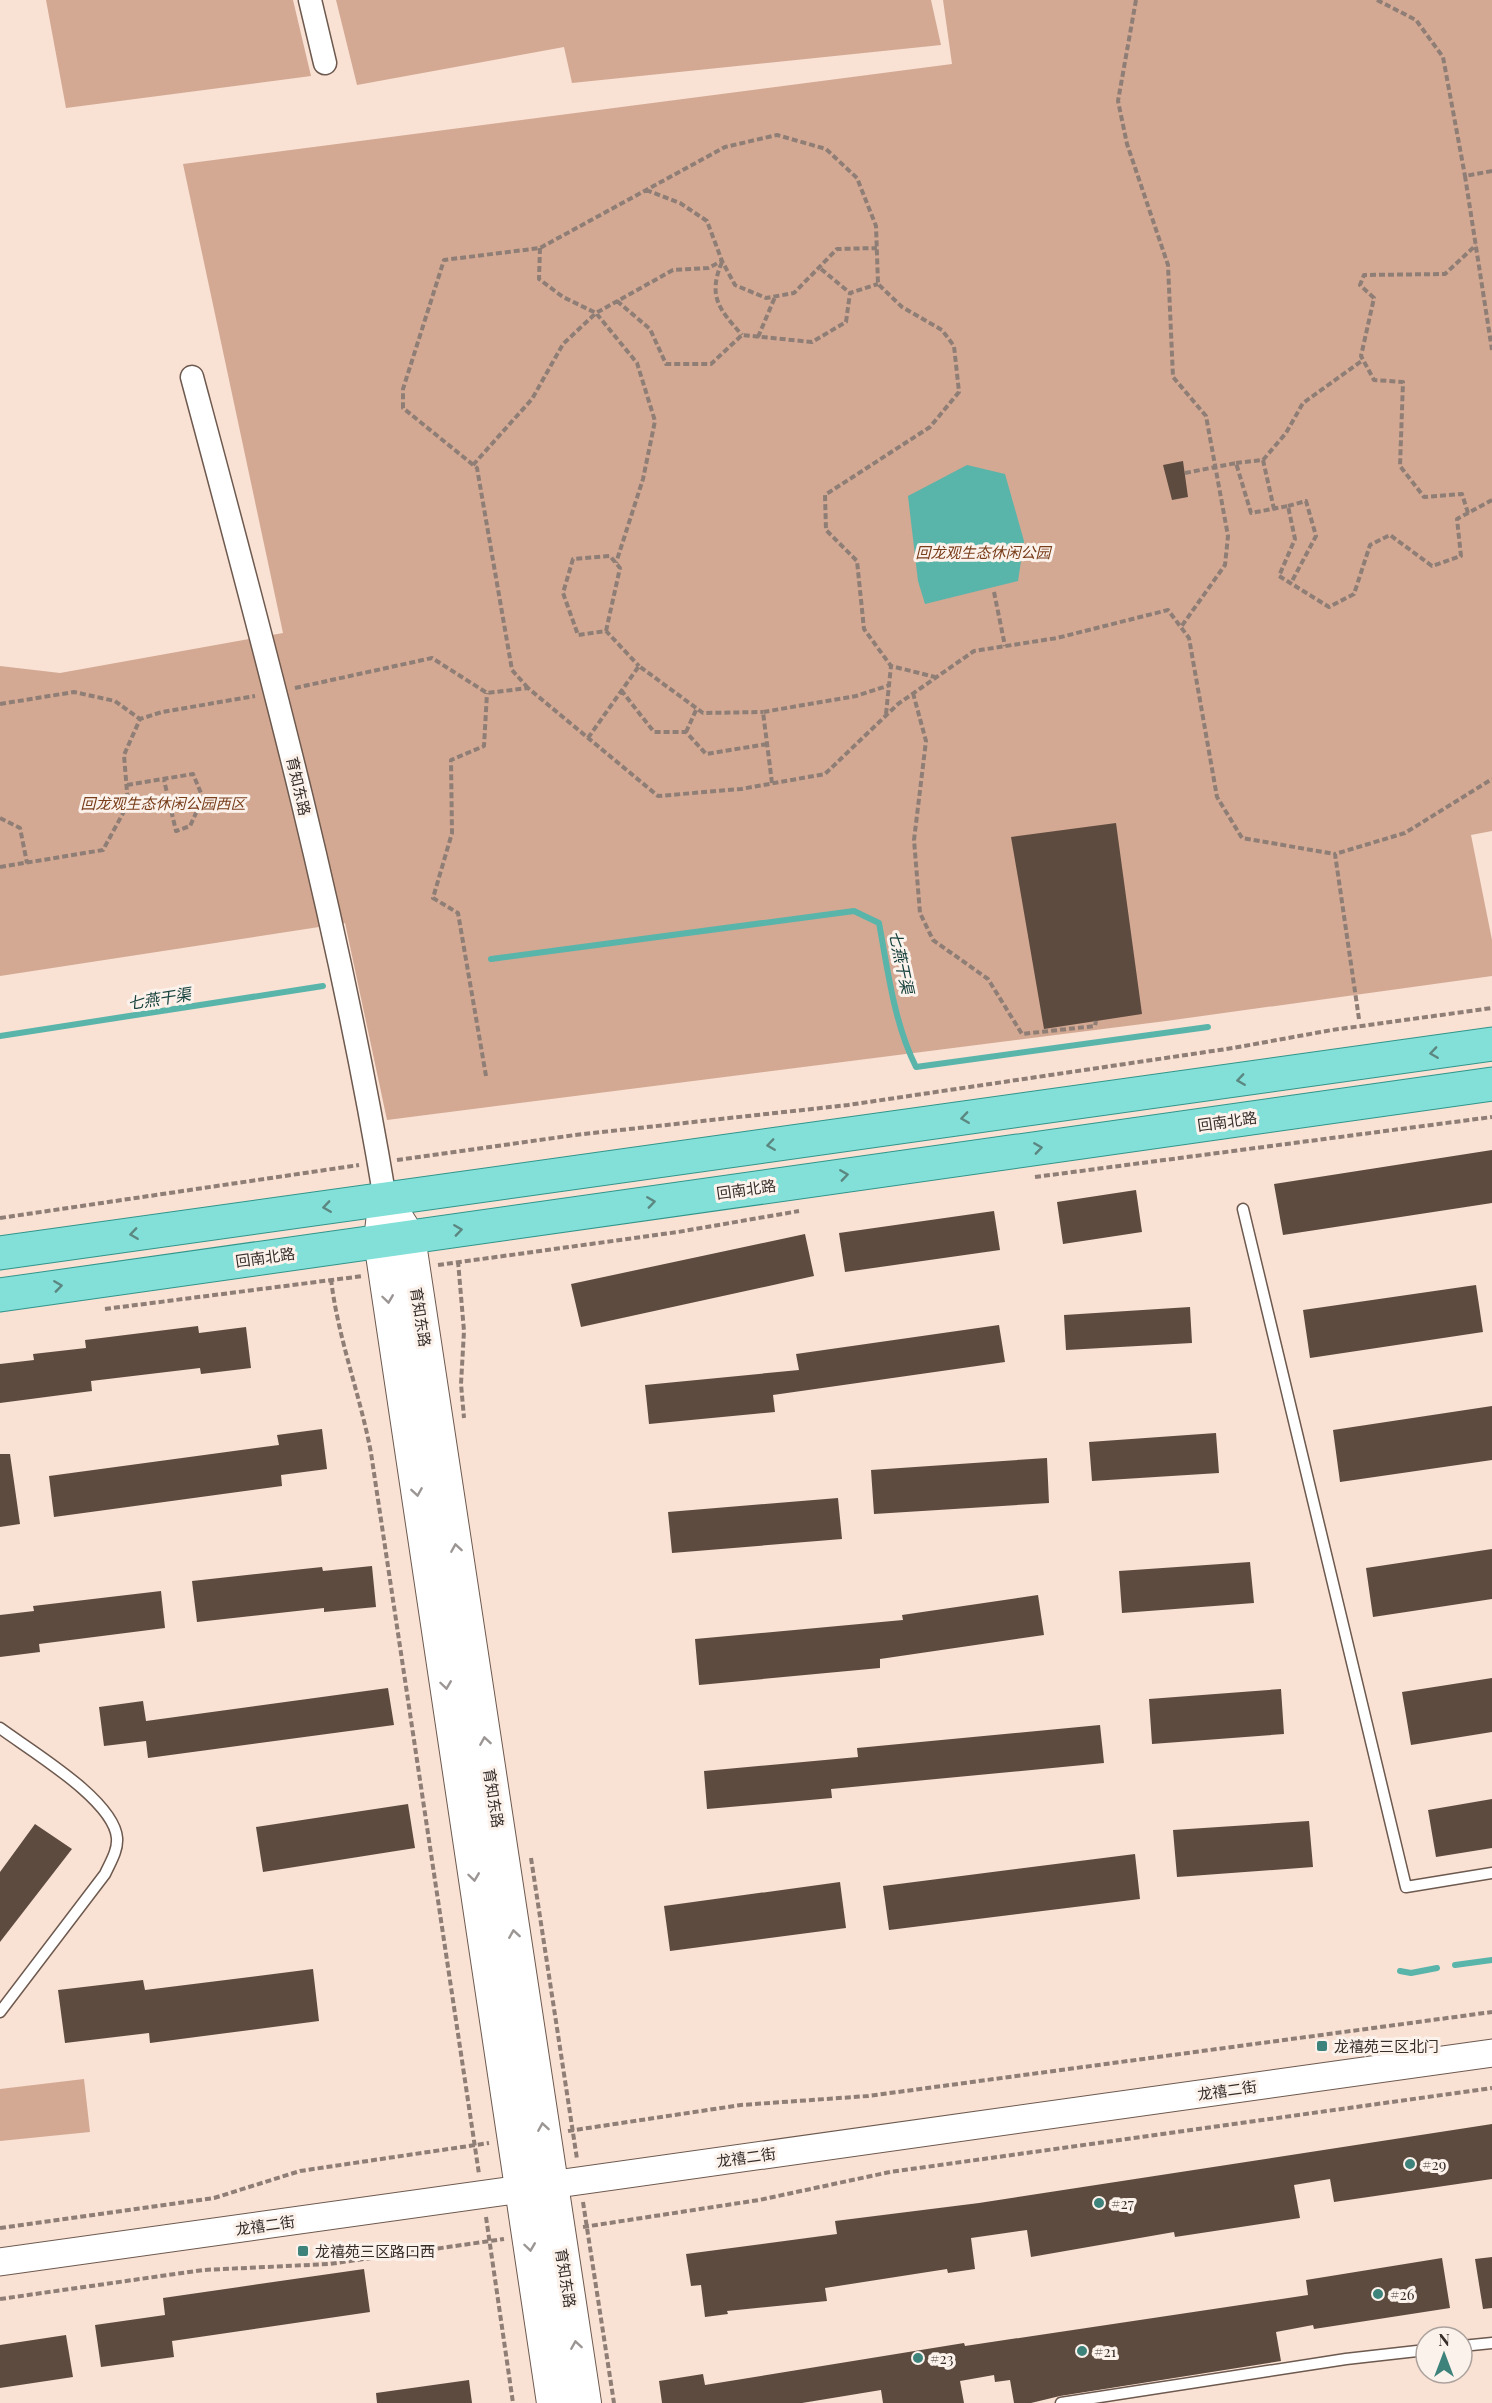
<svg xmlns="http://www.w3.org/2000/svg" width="1492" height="2403" font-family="'Playfair Display','Noto Sans SC',serif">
	<rect width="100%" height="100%" fill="#f9e1d4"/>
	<!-- green -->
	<path fill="#d3a993" d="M46,0H293L311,76L66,108Z
		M336,0H931L941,45L572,83L564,47L357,85Z
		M943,0H1492V831L1471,835L1492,940V976L1166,1021L387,1120L345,923L0,976V666L60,673L283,633L183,164L952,64Z
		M84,2079L90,2132L0,2141V2089Z"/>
	<!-- water -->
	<path fill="#59b4aa" d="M967,465L1005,474L1024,541L1018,581L925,604L918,581L908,496Z"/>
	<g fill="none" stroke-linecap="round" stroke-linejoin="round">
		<!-- stream -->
		<path stroke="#59b4aa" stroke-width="6" d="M491,959L854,911L879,923C888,971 894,1023 916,1067L1208,1027
			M0,1036L323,986
			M1455,1965L1492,1960
			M1400,1971L1411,1973L1437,1968"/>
	</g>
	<!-- building -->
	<path fill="#5e4b40" d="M1183,461L1188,497L1172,500L1163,465Z
		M1116,823L1142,1014L1044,1029L1011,837Z
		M1492,1150V1203L1283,1235L1274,1184Z
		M1136,1190L1142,1232L1063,1244L1057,1202Z
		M994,1211L1000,1250L845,1272L839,1233Z
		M805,1234L814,1276L581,1327L571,1284Z
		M1476,1285L1483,1332L1310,1358L1303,1310Z
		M1190,1307L1192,1343L1066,1350L1064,1315Z
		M999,1325L1005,1362L773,1395L775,1412L649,1424L645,1385L799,1370L796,1354Z
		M198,1326L199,1333L246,1327L251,1368L201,1374L200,1368L91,1381L92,1391L0,1403V1364L34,1360L33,1354L86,1348L85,1340Z
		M1492,1406V1460L1340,1482L1333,1430Z
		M322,1429L327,1469L281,1475L282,1486L54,1517L49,1476L279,1445L277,1435Z
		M1216,1433L1219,1473L1092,1481L1089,1442Z
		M0,1454H10L20,1524L0,1527Z
		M1047,1458L1049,1503L874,1514L871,1470Z
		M838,1498L842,1539L672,1553L668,1512Z
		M1492,1549V1599L1373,1617L1366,1568Z
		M1250,1562L1254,1603L1122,1613L1119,1571Z
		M372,1566L376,1607L324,1612V1608L197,1622L192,1581L322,1567L323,1571Z
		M161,1591L165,1628L39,1644L40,1652L0,1657V1615L34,1611L33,1606Z
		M1038,1595L1044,1635L880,1659V1668L699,1685L695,1639L903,1620L902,1615Z
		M1492,1678V1732L1411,1745L1402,1692Z
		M388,1688L394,1725L148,1758L146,1741L104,1746L99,1707L143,1701L146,1721Z
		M1281,1689L1284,1734L1152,1744L1149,1699Z
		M1100,1725L1104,1763L831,1789L832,1798L707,1809L704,1771L858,1757L857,1748Z
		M1492,1799V1848L1436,1857L1428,1810Z
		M408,1804L415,1848L263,1872L256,1827Z
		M1309,1821L1313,1867L1177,1877L1173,1830Z
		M35,1824L72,1849L0,1942V1872Z
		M1135,1854L1140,1899L889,1930L883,1886Z
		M840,1882L846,1928L670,1951L664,1906Z
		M313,1969L319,2021L150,2043L149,2033L65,2043L58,1990L143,1980L145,1990Z
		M1492,2124V2179L1334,2202L1330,2179L1294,2185L1300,2218L1175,2237L1174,2232L1031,2257L1027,2230L971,2238L975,2269L948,2273L947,2269L825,2288L827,2301L727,2311L728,2314L705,2317L701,2285L691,2286L686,2254L837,2234L835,2221L979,2203Z
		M1492,2257V2308L1483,2309L1475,2259Z
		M1442,2258L1450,2308L1314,2329L1313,2325L1276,2332L1281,2361L1060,2396L1031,2403H1014L1010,2380L995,2382L994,2375L960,2381L964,2403H883L881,2390L802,2403H662L659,2381L703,2374L705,2385L964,2343L965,2346L1308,2295L1306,2280Z
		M364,2269L370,2312L172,2341L174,2357L101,2367L95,2325L165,2315L163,2298Z
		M66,2335L73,2377L0,2388V2345Z
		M469,2380L472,2403H377L376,2393Z"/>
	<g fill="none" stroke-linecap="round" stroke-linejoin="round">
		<defs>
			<path id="service" d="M1243,1209L1406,1887L1492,1873
				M0,1728C31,1751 114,1800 117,1838C118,1851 110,1863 105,1874L0,2012
				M1462,2346L1492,2343
				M1061,2403L1346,2359L1426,2350"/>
			<path id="minor" d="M310,0L325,63
				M192,377C265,649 339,921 385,1199"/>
			<path id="tertiary" d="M0,2262L1492,2053"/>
			<path id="secondary" d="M385,1199L409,1237L585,2403
				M383,1214L380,1241L553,2403"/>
			<path id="primary" d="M0,1253L1492,1044
				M0,1295L1492,1084"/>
		</defs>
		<!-- service casing -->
		<use href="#service" stroke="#6d594e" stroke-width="13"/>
		<!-- minor casing -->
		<use href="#minor" stroke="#6d594e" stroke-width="25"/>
		<!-- tertiary casing -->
		<use href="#tertiary" stroke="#6d594e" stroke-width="29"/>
		<!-- secondary casing -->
		<use href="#secondary" stroke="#6d594e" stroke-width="34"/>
		<!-- primary casing -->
		<use href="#primary" stroke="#31948a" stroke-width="35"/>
		<!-- path -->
		<path stroke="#8f7e76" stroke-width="4" stroke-dasharray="6 3" stroke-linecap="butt" d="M1136,0L1118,101L1127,144L1168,265L1173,377L1206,416L1228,536L1225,565L1181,627
			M1377,0L1416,20L1443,57L1465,176
			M1492,171L1465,176L1492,350
			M646,190L680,203L707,221L722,261L735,285L766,298L794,293L837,249L877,248
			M540,248L539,279L563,297L596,313L673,270L708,268L722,261
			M722,262C707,297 720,310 742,335
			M821,269L850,293
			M617,301L650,329L666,364H711L742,335L812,342L846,322L850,293L878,284
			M758,337L775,297
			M1263,460L1286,433L1303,403L1363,360
			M1236,463L1263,460L1274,509
			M473,465L532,399L563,344L596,313L637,363L655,421L643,479L616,563
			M1185,473L1236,463L1251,513L1288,506L1295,539L1279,576L1329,607L1354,594L1370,545L1390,535L1432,566L1461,556L1457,519L1492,500
			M1288,506L1306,501L1316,536L1291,583
			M1468,513L1462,494L1424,497L1400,466L1403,382L1374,380L1361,356L1374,298L1360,285L1364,275L1445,274L1476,245
			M994,592L1005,646
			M606,631L620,568L610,556L573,559L563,593L578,635L606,631L639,666
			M295,688L432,658L487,693L528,688L658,796L741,789L825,774L898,704L974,651L1057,638L1168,610L1189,638L1217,797L1242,838L1335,854
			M528,688L512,670L477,468L403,408V389L444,260L540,248L725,147L777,135L826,149L857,178L876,226L878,284L902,307L942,330L954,346L959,392L930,427L825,495L826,530L857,561L864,629L891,666L935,677
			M621,690L654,732H686L706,754L767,744
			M913,693L926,741L914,840L920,913L933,940L988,979L1022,1034L1095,1026L1096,1021
			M0,704L74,692L115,701L140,719
			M886,714L891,666
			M686,732L697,708
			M588,738L639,666L703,713L763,712
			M772,783L763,712L856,696L890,685
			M127,785L193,774L203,798L190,826L176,831L164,780
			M0,818L20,828L27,863
			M0,867L103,850L128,804L124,755L140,719L162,712L255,696
			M1359,1019L1335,854L1405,833L1492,779
			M486,1076L458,913L433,898L452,833L451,760L484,746L487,693
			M397,1160L575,1135L848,1105L1233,1048L1332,1030L1492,1008
			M1035,1177L1492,1117
			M0,1218L359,1165
			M458,1261L464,1331L461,1384L464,1418
			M438,1265L678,1232L799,1211
			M331,1279C338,1339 360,1394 371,1453L479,2174
			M105,1309L363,1276
			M531,1858L577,2159
			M568,2131L741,2105L868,2096L1492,2012
			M583,2202L614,2403
			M486,2217L513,2403
			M583,2227L759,2200L890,2172L1492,2088
			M0,2228L214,2198L300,2171L489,2143
			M0,2299L203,2270L329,2264L504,2239"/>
		<!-- service -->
		<use href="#service" stroke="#fff" stroke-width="10"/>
		<!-- minor -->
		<use href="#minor" stroke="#fff" stroke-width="22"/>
		<!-- tertiary -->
		<use href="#tertiary" stroke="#fff" stroke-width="27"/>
		<!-- secondary -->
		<use href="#secondary" stroke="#fff" stroke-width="32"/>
		<!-- primary -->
		<use href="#primary" stroke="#82e0d8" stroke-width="33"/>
	</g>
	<!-- one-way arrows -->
	<defs><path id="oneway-chevron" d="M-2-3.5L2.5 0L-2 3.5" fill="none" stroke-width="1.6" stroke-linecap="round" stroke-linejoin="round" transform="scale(1.5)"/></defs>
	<g stroke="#5c8680">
		<use href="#oneway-chevron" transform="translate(1434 1053) rotate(172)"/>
		<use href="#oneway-chevron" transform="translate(1241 1080) rotate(172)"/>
		<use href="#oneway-chevron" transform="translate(965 1118) rotate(172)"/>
		<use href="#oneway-chevron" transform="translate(771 1145) rotate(172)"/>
		<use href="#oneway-chevron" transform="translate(1038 1148) rotate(-8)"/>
		<use href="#oneway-chevron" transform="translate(844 1175) rotate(-8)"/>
		<use href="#oneway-chevron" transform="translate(651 1202) rotate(-8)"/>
		<use href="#oneway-chevron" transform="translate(327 1207) rotate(172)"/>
		<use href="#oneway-chevron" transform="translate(458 1230) rotate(-8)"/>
		<use href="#oneway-chevron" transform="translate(134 1234) rotate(172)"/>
		<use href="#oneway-chevron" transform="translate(58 1286) rotate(-8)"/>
	</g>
	<g stroke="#9b9694">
		<use href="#oneway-chevron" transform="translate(388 1299) rotate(82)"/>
		<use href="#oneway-chevron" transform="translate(417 1492) rotate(81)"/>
		<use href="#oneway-chevron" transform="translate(456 1548) rotate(-99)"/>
		<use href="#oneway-chevron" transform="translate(446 1685) rotate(82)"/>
		<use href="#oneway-chevron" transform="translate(485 1741) rotate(-99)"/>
		<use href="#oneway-chevron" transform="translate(474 1877) rotate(82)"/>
		<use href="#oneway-chevron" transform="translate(514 1934) rotate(-99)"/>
		<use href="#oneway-chevron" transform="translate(543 2127) rotate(-99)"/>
		<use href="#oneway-chevron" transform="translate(530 2247) rotate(82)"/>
		<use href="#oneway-chevron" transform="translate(576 2345) rotate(-99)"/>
	</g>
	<!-- markers -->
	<g fill="#3d837b" stroke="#fcf2ec" stroke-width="2">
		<rect x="1316" y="2040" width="12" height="12" rx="3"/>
		<circle cx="1410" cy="2164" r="6"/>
		<circle cx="1099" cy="2203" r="6"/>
		<rect x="297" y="2245" width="12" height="12" rx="3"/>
		<circle cx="1378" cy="2294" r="6"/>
		<circle cx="1082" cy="2351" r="6"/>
		<circle cx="918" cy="2358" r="6"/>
	</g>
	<g text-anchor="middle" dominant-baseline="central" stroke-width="6" stroke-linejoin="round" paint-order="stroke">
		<!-- park labels -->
		<g font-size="15" font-style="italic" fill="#783d19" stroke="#fcf2ec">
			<text x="983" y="552">回龙观生态休闲公园</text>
			<text x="163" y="803">回龙观生态休闲公园西区</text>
		</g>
		<!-- street labels -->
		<g font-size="15" fill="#372d29" stroke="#fcf2ec">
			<text transform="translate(299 786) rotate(77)">育知东路</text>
			<text transform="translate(1227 1121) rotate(-8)">回南北路</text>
			<text transform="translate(746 1189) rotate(-8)">回南北路</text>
			<text transform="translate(265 1257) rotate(-8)">回南北路</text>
			<text transform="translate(421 1317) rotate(81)">育知东路</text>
			<text transform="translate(494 1798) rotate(81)">育知东路</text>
			<text transform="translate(1227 2090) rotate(-8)">龙禧二街</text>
			<text transform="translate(746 2157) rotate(-8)">龙禧二街</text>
			<text transform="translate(265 2225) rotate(-8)">龙禧二街</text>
			<text transform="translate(566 2278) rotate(81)">育知东路</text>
		</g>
		<!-- poi labels -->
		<g font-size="15" fill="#372d29" stroke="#fcf2ec" text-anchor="start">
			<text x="1334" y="2046">龙禧苑三区北门</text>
			<text x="1422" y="2164">#29</text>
			<text x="1111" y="2203">#27</text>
			<text x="315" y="2251">龙禧苑三区路口西</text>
			<text x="1390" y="2294">#26</text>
			<text x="1094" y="2351">#21</text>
			<text x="930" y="2358">#23</text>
		</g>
		<!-- water labels -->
		<g font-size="16" font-style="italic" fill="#18423e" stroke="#fcf2ec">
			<text transform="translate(902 962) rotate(78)">七燕干渠</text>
			<text transform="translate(159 998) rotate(-9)">七燕干渠</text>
		</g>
	</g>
	<!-- north arrow -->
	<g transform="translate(1444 2355)"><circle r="28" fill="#fcf2ec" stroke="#ada39e" stroke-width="1.5"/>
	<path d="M0-4.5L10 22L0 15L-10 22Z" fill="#3d837b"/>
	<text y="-9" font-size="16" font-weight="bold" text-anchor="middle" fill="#372d29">N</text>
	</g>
</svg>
